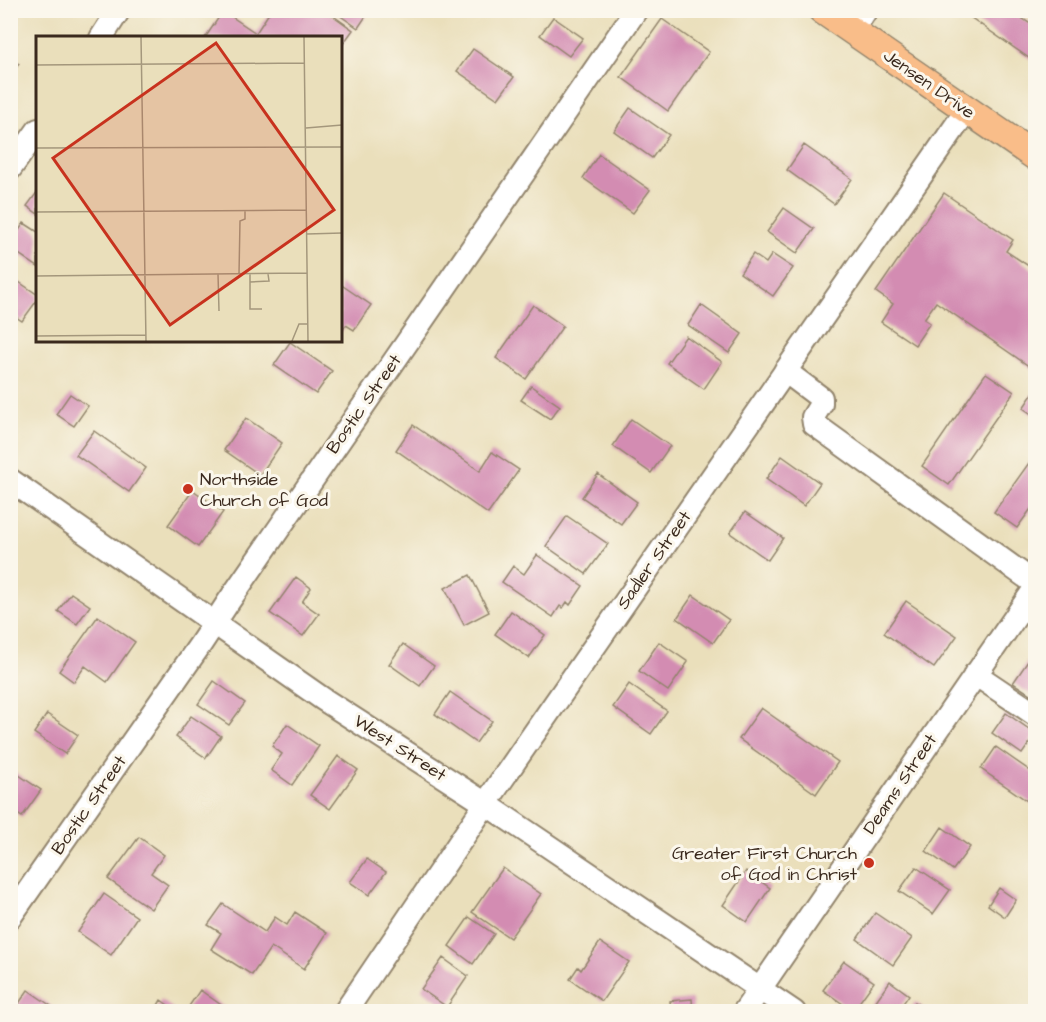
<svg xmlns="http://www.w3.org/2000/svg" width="1046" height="1022" font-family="'Architects Daughter',sans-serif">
	<rect width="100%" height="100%" fill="#fbf7ec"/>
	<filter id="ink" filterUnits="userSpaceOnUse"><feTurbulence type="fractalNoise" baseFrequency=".0167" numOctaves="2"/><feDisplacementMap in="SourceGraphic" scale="12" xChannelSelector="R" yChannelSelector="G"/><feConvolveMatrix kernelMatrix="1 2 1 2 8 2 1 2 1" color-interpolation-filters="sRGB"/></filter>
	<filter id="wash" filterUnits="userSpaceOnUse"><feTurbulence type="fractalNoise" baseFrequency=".008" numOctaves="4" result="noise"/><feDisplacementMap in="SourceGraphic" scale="24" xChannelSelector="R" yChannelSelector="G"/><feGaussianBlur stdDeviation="1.35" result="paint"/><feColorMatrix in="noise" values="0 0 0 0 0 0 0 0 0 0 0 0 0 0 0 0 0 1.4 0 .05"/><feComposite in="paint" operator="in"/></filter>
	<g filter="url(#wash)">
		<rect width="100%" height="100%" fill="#eadfbb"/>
		<g id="blocks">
			<!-- building -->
			<path fill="#d38cb2" d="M271,10H325L353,30L340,48V38H205L223,11L256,33Z
				M332,10H370L358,28Z
				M960,10H1010L1036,28V63Z
				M553,17L583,38L569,56L540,35Z
				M662,19L709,52L668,111L621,77Z
				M473,49L514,77L498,99L457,71Z
				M10,58L19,64L10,75Z
				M630,108L669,135L652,158L614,131Z
				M804,145L852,179L834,204L787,170Z
				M599,154L650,190L633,213L583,178Z
				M38,191V214L27,206Z
				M944,193L1013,240L1006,251L1036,271V371L936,302L924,319L930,323L915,345L881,322L893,304L876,292Z
				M784,208L814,229L797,253L767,232Z
				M24,223L38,232V267L10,248V243Z
				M753,254L766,263L772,254L793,268L773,296L740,273Z
				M10,276L38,295V299L22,321L10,313Z
				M340,284L371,305L354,330L346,325L340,333Z
				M533,305L563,326L526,379L496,358Z
				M701,305L742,334L729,353L688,325Z
				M686,336L722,362L704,389L667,363Z
				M290,342L332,371L316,394L274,365Z
				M986,373L1014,392L949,485L922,466Z
				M531,386L560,406L550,419L521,400Z
				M1036,389V417L1023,408Z
				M70,394L88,406L74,426L56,414Z
				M246,418L282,443L260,475L224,450Z
				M631,419L670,446L651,473L613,446Z
				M413,425L480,471L492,452L519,470L488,514L396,450Z
				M94,431L146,468L129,492L76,455Z
				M1036,453V502L1017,528L994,512Z
				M782,456L820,483L804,506L766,479Z
				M598,474L637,502L621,524L582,497Z
				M193,490L223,512L198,547L168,525Z
				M745,512L783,538L768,560L730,533Z
				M567,516L608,544L586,574L546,546Z
				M537,555L583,586L570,605L567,602L563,608L560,606L553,617L502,582L513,566L524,574Z
				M470,575L489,612L464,625L445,588Z
				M296,577L311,588L302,602L319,614L303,636L270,613Z
				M71,593L90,606L77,624L58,611Z
				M693,595L729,620L713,643L677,618Z
				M906,601L957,636L934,668L884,633Z
				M511,611L545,635L529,658L495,634Z
				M98,616L135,642L107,682L85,666L74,682L59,671Z
				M659,642L688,662L668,691L639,671Z
				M403,644L434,666L420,686L389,664Z
				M1028,661L1036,667V698L1013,683Z
				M214,681L245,703L229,725L198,704Z
				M629,684L667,711L651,734L613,707Z
				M450,692L492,721L476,743L435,714Z
				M761,708L838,762L816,794L739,739Z
				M1006,713L1036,734L1022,754L992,733Z
				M47,714L78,735L65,754L34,733Z
				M191,716L221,736L206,758L176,737Z
				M287,724L319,746L292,785L271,770L282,754L272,746Z
				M996,747L1036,775V807L981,769Z
				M338,756L358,770L330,809L310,795Z
				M10,769L41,790L22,817L10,809Z
				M942,827L970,847L953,870L926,851Z
				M139,837L164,855L151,873L168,885L151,909L108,879Z
				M367,859L386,872L369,895L350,882Z
				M916,867L950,890L933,914L899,891Z
				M503,868L541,894L510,938L472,912Z
				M746,871L770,888L747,922L723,905Z
				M999,888L1016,900L1005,917L988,905Z
				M104,894L137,917L111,955L78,932Z
				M223,904L265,932L275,917L287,925L295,912L327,933L304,969L271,947L252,975L211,949L221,933L208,925Z
				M875,913L912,938L893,965L857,939Z
				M469,917L494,934L473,964L449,946Z
				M600,942L629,962L602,1001L570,979L578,967L581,970Z
				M443,958L468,976L447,1007L421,989Z
				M844,961L874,982L853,1011L823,990Z
				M890,981L909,995L897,1012H868Z
				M28,990L57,1010L55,1012H13Z
				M200,990L231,1012H185Z
				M692,999L693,1012H671L670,1001Z
				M161,1000L178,1012H154Z
				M915,1002L929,1012H909Z"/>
		</g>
	</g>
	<g filter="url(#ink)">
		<use href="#blocks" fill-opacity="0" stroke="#92846c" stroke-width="1.5"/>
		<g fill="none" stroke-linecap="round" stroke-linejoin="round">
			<defs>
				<path id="minor" d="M852,31L866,10
					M101,38L119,10
					M10,169L38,130
					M785,371L821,398V404L813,417L814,424L1036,584
					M10,480L323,699L486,804L794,1012
					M975,674L1036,715
					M10,917L200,645L229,601L636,10
					M345,1012L499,784L966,111
					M744,1012L1036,587"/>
				<path id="major" d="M822,10L1036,157"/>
			</defs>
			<!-- minor casing -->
			<use href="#minor" stroke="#92846c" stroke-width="26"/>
			<!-- major casing -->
			<use href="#major" stroke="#92846c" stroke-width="30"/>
			<!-- minor -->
			<use href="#minor" stroke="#fff" stroke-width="22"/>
			<!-- major -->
			<use href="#major" stroke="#f9bd89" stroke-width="27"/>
		</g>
	</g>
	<!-- markers -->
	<g fill="#c8321e" stroke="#fbf7ec" stroke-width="2">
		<circle cx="188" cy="489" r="6"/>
		<circle cx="869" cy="863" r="6"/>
	</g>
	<g text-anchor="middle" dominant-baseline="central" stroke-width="6" stroke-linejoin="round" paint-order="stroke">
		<!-- street labels -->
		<g font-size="18" fill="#3b2a1e" stroke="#fbf7ec">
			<text transform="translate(929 84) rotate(35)">Jensen Drive</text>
			<text transform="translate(364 404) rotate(-55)">Bostic Street</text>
			<text transform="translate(654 560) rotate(-55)">Sadler Street</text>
			<text transform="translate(400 748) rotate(33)">West Street</text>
			<text transform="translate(900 784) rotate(-56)">Deams Street</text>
			<text transform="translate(89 805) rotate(-55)">Bostic Street</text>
		</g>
		<!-- poi labels -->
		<g font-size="18" fill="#3b2a1e" stroke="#fbf7ec" text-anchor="start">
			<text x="200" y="479">Northside<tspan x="200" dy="21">Church of God</tspan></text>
			<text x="857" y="853" text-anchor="end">Greater First Church<tspan x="857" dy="21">of God in Christ</tspan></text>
		</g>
	</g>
	<!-- overview -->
	<g transform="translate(36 36)">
		<rect width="306" height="306" fill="#eadfbb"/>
		<path fill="none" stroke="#a4977c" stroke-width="1.5" d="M105,1L110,305M268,1L272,305M0,29L269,27M270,92L306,89M0,112L306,111M0,176L271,174M271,198L306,197M182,238L183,275M203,238L204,185L209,183V174M214,238V273H226M0,240L271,237M214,246L233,245L232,238M0,300L110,299M256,305L263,288H272"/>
		<path fill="#c8321e" fill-opacity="0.15" stroke="#c8321e" stroke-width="3" d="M180,7L298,174L134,289L17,122Z"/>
		<rect width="306" height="306" fill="none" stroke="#3b2a1e" stroke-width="3"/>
	</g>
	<!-- margin -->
	<rect width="1046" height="1022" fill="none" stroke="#fbf7ec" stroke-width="36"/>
</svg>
